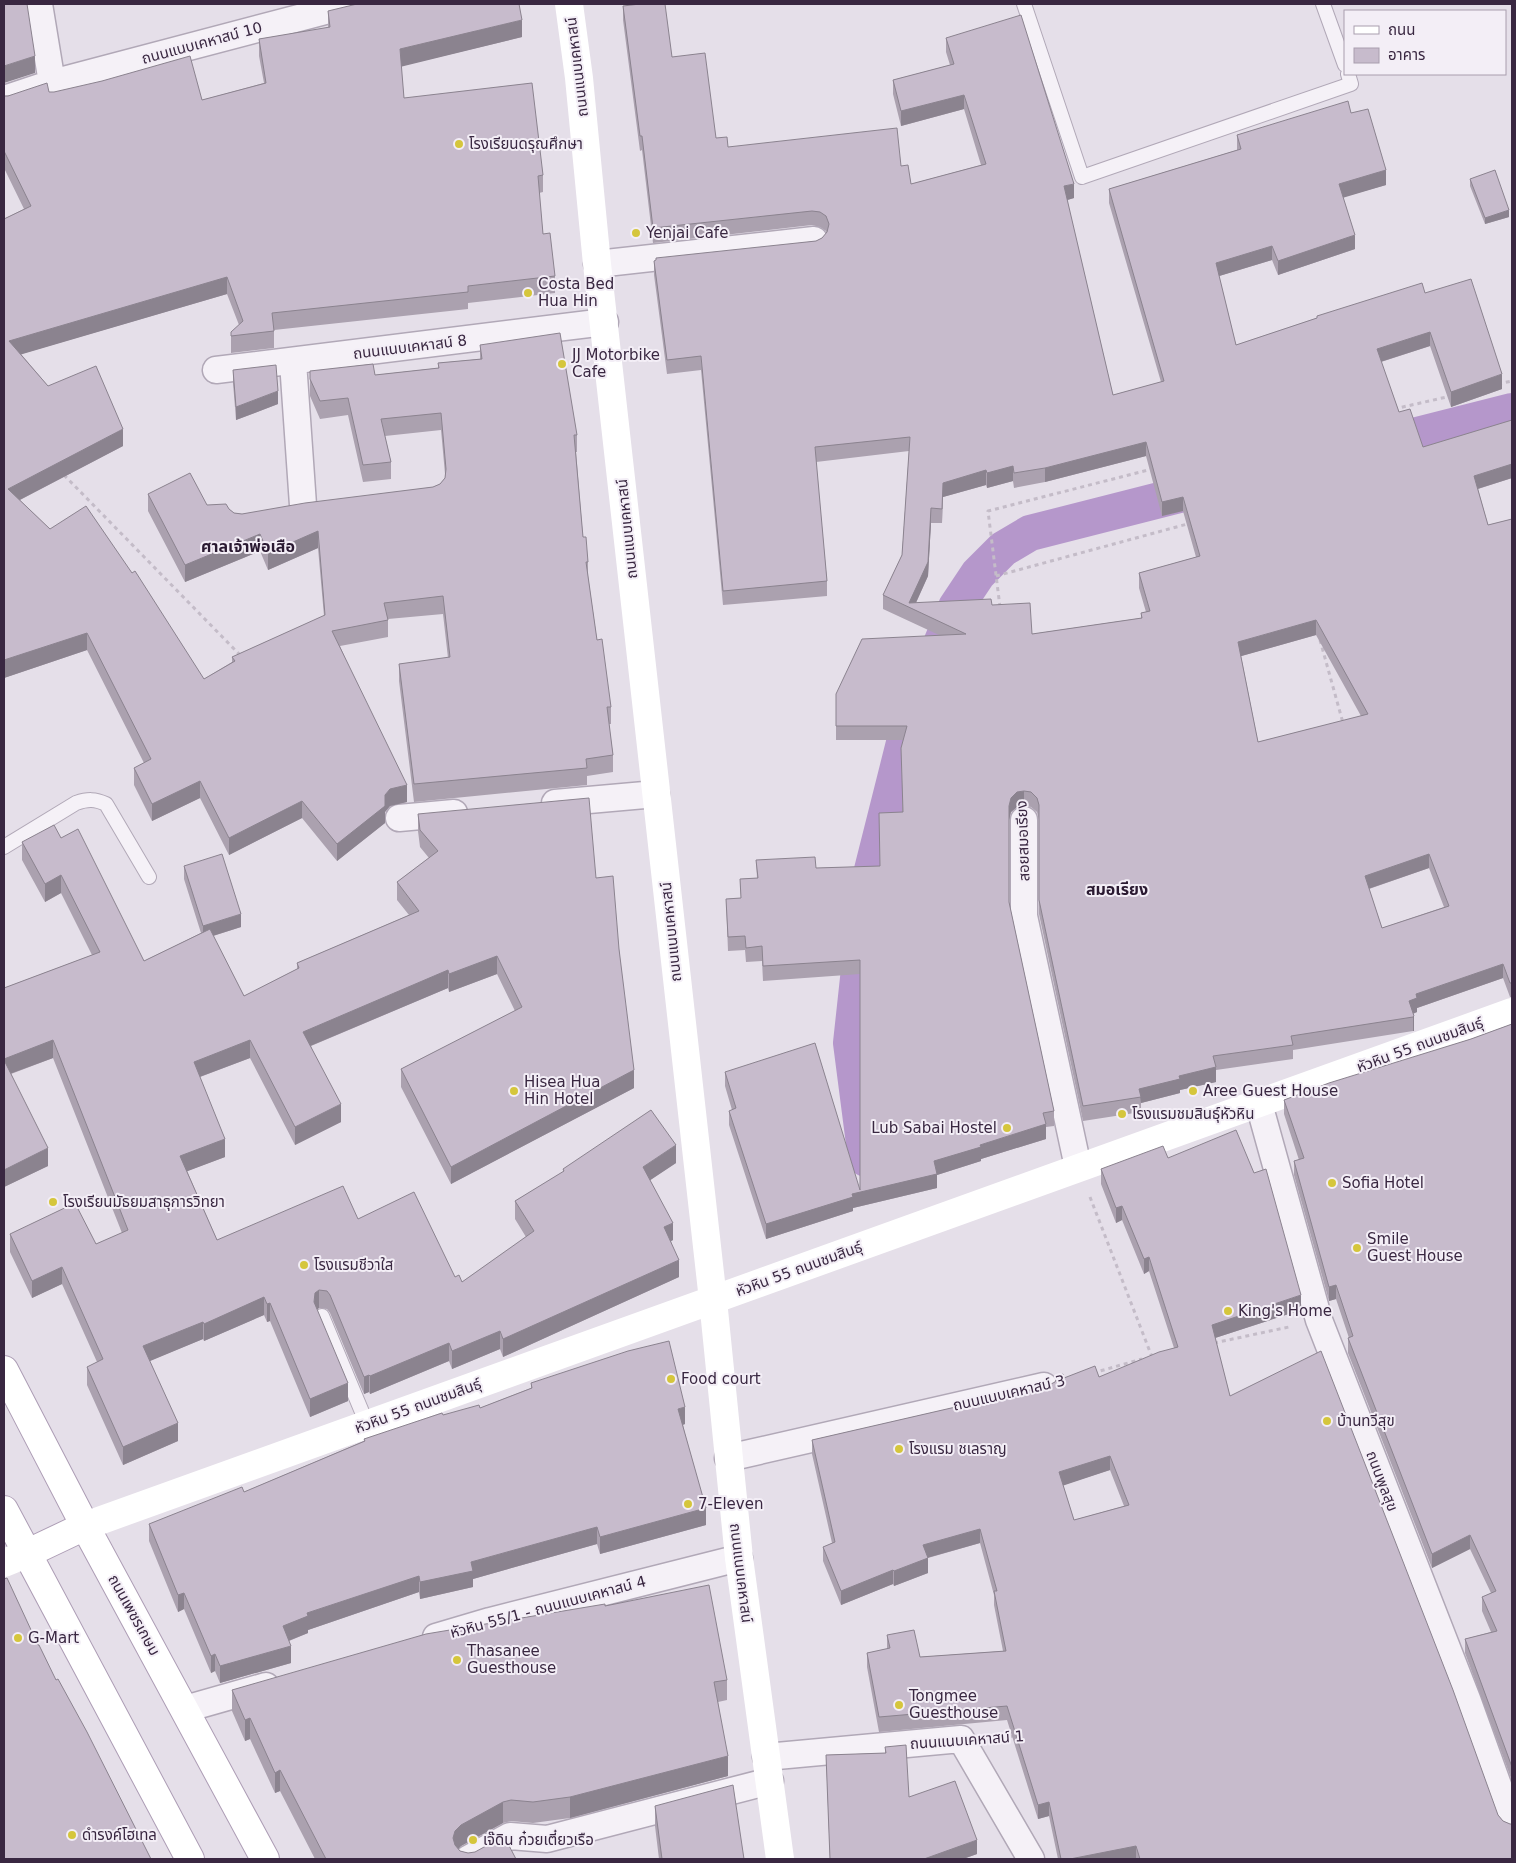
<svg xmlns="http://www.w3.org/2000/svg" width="1516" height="1863" font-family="'DejaVu Sans','Noto Sans Thai',sans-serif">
	<rect width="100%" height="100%" fill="#e5dfe9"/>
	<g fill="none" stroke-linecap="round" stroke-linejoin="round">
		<!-- canal -->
		<path stroke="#b597cb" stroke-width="36" d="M1370,447L1512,411
			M940,646L956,607L978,574L1003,549L1030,533L1207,488
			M866,1159L851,1043L868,886L908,727L916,705"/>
		<defs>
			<path id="lane" d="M1024,4L1082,177L1351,84L1348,74
				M1323,4L1345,65
				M4,847L76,803C88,799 95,799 106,804L149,877
				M322,1316L367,1424"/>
			<path id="street" d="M39,4L52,83
				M4,99L52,83L352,4
				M597,264L814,240
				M293,362L303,505
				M216,370L605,322
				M555,803L656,794
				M399,818L454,813
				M1024,820V916L1078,1167
				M1259,1104L1319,1320L1467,1699L1512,1824
				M728,1458L1044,1386
				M436,1637L490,1621L739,1558
				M185,1709L266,1686
				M766,1757L961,1739L1031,1859
				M468,1859L510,1836L547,1839L770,1781"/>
			<path id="primary" d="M4,1370L85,1526L265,1859
				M4,1510L190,1859
				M26,1554L85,1526"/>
		</defs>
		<!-- lane casing -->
		<use href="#lane" stroke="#b1a8b7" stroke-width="16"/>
		<!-- street casing -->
		<use href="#street" stroke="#b1a8b7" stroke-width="29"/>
		<!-- primary casing -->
		<use href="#primary" stroke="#ad9db5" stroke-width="30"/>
		<!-- path -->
		<path stroke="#c4bcc8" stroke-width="3" stroke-dasharray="4 4" stroke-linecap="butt" d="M1498,384L1512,381
			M1394,409L1451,396
			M64,475L241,656
			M996,576L1191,523
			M1000,607L988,511L1152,469
			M1320,640L1343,723
			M1090,1197L1152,1357
			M1214,1343L1289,1327
			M1093,1373L1142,1359
			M995,1737L1014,1736"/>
		<!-- lane -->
		<use href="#lane" stroke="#f5f1f7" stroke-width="14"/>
		<!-- street -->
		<use href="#street" stroke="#f5f1f7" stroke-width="26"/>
		<!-- secondary -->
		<path stroke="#fff" stroke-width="28" d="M569,4L579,78L597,264L713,1300L739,1558L780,1859
			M85,1526L1512,1012
			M4,1563L26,1554"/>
		<!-- primary -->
		<use href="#primary" stroke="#fff" stroke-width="28"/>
	</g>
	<!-- wall -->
	<path fill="#aba1af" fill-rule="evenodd" d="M623,6L672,57L716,138L728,147L901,166L911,184L981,165L964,109L901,126L893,94V80L950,65L946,52V38L1074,198L1067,200L1113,395L1161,382L1109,203V189L1237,150V135L1351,113L1386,185L1343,197L1355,249L1278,275L1272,260L1219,276L1236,345L1317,318V316L1425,293L1502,389L1451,407L1430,346L1381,362L1399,412L1423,447L1512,420V478L1478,489L1488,525L1512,519V997H1510L1503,978L1417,1008V1012L1413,1014L1414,1031H1413L1293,1050V1059L1216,1070V1082L1180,1090V1093L1141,1103V1112L1083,1121L1039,914V820L1037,812L1031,807L1024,805L1017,807L1011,812L1009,820V902L1054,1111V1126L1046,1127V1139L981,1159V1161L937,1175V1188L853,1208V1211L766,1239L729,1125V1111L732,1110L725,1086V1072L860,1190V974L763,981L762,961L746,962L745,950L728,951L726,899L741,898L740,879L757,878L756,860L816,868L880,866L902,812L903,740H836V694L939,635L883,609V595L902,555L909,451L816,462L827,581V596L723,605L701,370L667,374L654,275V261L816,241L822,238L827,233L826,231L820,227L812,225L653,243L642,150L640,151L623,20ZM1146,456L1162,516L1183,511L1196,557L1139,573V588L1146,612L1141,613V618L1032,634L992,605L916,603L928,576L931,523H942L943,497L986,485L987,488L1013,481L1014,488L1045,482ZM1316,635L1361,716L1258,742L1241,656ZM1429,868L1444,907L1382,928L1369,889Z
		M328,11L522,37L401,66L404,98L543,175V192L539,193L543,234L555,276V293L468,303V309L274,330V348L231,353V332L239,325L227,294L21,354L48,386L123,446L20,500L204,679L232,662V657L324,616L318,548L268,570L260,551L185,582L148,511V494L229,509L234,513L242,514L433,487L440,484L445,478V474L441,430L385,436L391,462V479L363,482L348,415L320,419L310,396V371L375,375L438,368V363L480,359V345L577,435V452H576L583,537L588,562V576L597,640L611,707V724H609L613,755V772L587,776V785L414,802L399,681V664L448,658L443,614L388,619V637L340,646L407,802L390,806L385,812V823L337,861L302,818L229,855L200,798L152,821L134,785V768L144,763L87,650L4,678V219L24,209L4,168V96L49,92L202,100L264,83L259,56V39L328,28Z
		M1470,179L1509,217L1485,224L1470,186Z
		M233,370L278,404L236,420L233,383Z
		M418,814L596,878L619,949L634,1088L451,1184L401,1087V1069L515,1011L497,974L449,992L448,988L311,1046L341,1122L295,1145L250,1058L200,1077L225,1157L187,1171L217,1240L358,1219L455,1277L462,1282L526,1237L515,1219V1201L563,1172V1169L676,1163L650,1180L673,1240L671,1241L679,1277L503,1357L500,1349L452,1369L449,1361L370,1394L369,1392L364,1394L330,1313L327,1309L319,1308L317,1309L348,1401L310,1417L270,1321L267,1322L264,1315L204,1341L203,1339L149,1361L178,1441L123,1465L87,1385V1367L97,1362L62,1284L32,1298L10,1252V1234L96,1244L122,1233L53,1058L11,1074L48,1166L4,1187V988L92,955L61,893L45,902L22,860V842L61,838L144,961L201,933L184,879V866L241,927L213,936L244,996L297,969V963L409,915L397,900V882L429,858L420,847L418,831Z
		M1512,1024V1781L1465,1653V1639L1491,1632L1482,1611V1597L1491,1593L1470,1549L1432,1568L1348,1353V1338H1349L1336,1299L1329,1301L1294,1175V1161L1299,1160L1284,1114V1100L1471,1039Z
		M1168,1158L1301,1310L1215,1338L1230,1396L1498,1815L1503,1821L1510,1824L1512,1859H1058L1049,1816L1038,1819L1007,1720L879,1732L867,1667V1653L887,1649V1635L920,1657L1003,1651L994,1605V1595L980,1543L928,1558V1573L894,1586L893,1584L841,1605L823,1561V1547L832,1543L812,1454V1440L1047,1386L1064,1378L1099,1377L1174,1348L1149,1271L1144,1274L1122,1220L1116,1223L1101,1184V1169ZM1110,1470L1124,1506L1074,1520L1063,1485Z
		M531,1383L685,1424L683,1425L706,1525L600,1554L597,1544L473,1579V1587L420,1599L419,1592L308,1630V1633L289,1641L291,1663L220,1683L215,1671L211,1673L184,1609L178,1612L149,1541V1524L244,1492L364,1441V1439L443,1415L480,1408L531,1388Z
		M605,1606L727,1680V1700L718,1702L728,1776L570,1818L533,1823L511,1821L503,1823L461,1846L458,1849L460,1851L468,1853L516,1859H315L280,1791L275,1793L250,1739L245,1741L232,1711V1690Z
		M885,1747L909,1797L977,1854L963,1859H830L826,1755L885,1753Z
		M655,1806L744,1859H659L655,1826Z"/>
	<!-- shaded-wall -->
	<path fill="#8b838f" d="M522,20V37L400,67V49Z
		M35,56V73L4,83V66Z
		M964,95V109L901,126V111Z
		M1386,170V185L1339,199V184Z
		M1074,184V198L1064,201V186Z
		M1509,210V217L1485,224V218Z
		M1355,235V249L1278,275V261Z
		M1272,246V260L1216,277V263Z
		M227,277V294L9,358V341Z
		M1430,332V346L1377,363V349Z
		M1502,374V389L1451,407V392Z
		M278,391V404L236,420V407Z
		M123,429V446L8,506V489Z
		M1146,442V456L1045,482V468Z
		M1512,464V478L1474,490V476Z
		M1013,466V481L987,488V473Z
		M986,470V485L943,497L942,523L943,483Z
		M1183,497V511L1162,516V502Z
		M931,508V523L928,576L913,609L909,603Z
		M318,531V548L268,570V553Z
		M260,534V551L185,582V565Z
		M1316,620V635L1238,657V642Z
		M87,633V650L4,678V660Z
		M200,781V798L152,821V804Z
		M407,785V802L390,806L385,812V823L337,861V844L385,795L390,789Z
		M1024,791V805L1017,807L1011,812L1009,820V806L1011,798L1017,792Z
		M302,801V818L229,855V838Z
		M1429,854V868L1365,890V876Z
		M61,875V893L45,902V884Z
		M241,914V927L203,939V926Z
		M497,956V974L449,992V974Z
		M1503,964V978L1417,1008V1012L1409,1015V1001L1416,994Z
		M448,970V988L303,1049V1032Z
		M1414,1016V1031H1413V1017Z
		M53,1040V1058L4,1076V1059Z
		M250,1040V1058L194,1079V1062Z
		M1216,1067V1082L1180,1090V1093L1141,1103L1139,1089L1179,1076Z
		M634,1070V1088L451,1184V1167Z
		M341,1104V1122L295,1145V1127Z
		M1046,1124V1139L981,1159V1161L937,1175V1188L853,1208V1211L766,1239V1224L852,1194L934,1161L980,1145Z
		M225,1139V1157L180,1174V1156Z
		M676,1145V1163L643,1185V1167Z
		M48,1148V1166L4,1187V1170Z
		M1122,1206V1220L1116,1223V1208Z
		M673,1223V1240L664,1245V1227Z
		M1149,1257V1271L1144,1274V1259Z
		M679,1260V1277L503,1357V1339Z
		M62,1267V1284L32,1298V1281Z
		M1336,1285V1299L1329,1301V1287Z
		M319,1290V1308L315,1311L314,1302L315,1293Z
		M1301,1295V1310L1212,1339V1325Z
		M264,1297V1315L204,1341V1324Z
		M270,1303V1321L267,1322V1304Z
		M203,1322V1339L143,1364V1346Z
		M500,1331V1349L452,1369V1351Z
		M449,1343V1361L370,1394V1376Z
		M369,1375V1392L364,1394V1377Z
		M348,1383V1401L310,1417V1399Z
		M685,1407V1424L678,1426V1409Z
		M178,1423V1441L123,1465V1447Z
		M1110,1456V1470L1059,1487V1472Z
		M706,1508V1525L600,1554V1537Z
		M597,1527V1544L473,1579V1587L420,1599V1582L471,1562Z
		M980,1529V1543L923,1559V1545Z
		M1470,1535V1549L1432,1568V1554Z
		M928,1558V1573L894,1586V1571Z
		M893,1570V1584L841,1605V1591Z
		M419,1576V1592L308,1630V1633L283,1643V1626L307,1613Z
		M184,1593V1609L178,1612V1595Z
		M291,1646V1663L220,1683V1666Z
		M215,1654V1671L211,1673V1656Z
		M250,1718V1739L245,1741V1720Z
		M728,1756V1776L570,1818V1797Z
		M280,1770V1791L275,1793V1773Z
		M503,1802V1823L461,1846L455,1852L453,1838L455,1831L461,1825Z
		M1049,1802V1816L1038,1819V1805Z
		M977,1840V1854L963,1859H924Z
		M1136,1846V1859H1070Z"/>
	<!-- building -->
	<path fill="#c7bbcc" stroke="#8b838f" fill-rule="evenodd" d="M4,4H27L35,56L4,66Z
		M357,4H519L522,20L400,49L404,98L532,83L543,175L538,176L543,234L550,233L555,276L468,286V292L272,313L274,331L231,336V332L243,321L227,277L9,341L48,386L96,366L123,429L8,489L50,529L86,506L132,573L135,571L204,679L235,661L232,657L325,615L318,531L268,553L260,534L185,565L148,494L190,473L207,505L226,504L229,509L234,513L242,514L305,503L433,487L440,484L445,478L446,469L441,413L381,419L391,462L363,465L348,398L320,401L310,379V371L373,364L375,375L439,368L438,363L482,359L480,345L560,333L577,435H574L583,537H586L588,562H586L597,640L602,639L611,707H607L613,755L586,759L587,768L414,784L399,664L450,657L443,596L384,603L388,620L332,631L407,785L390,789L385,795V806L337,844L302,801L229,838L200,781L152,804L134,768L151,759L87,633L4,660V219L31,206L4,151V96H8L47,83L49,92H54L102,81L190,56L202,100L266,83L259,39L330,27L328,11Z
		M640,4H665L672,57L705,53L716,138L727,137L728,147L897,128L901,166L908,165L911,184L986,164L964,95L901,111L893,80L954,64L946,38L1021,15L1074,184L1064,186L1113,395L1164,381L1109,189L1241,149L1237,135L1348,101L1351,113L1368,109L1386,170L1339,184L1355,235L1278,261L1272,246L1216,263L1236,345L1317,318V316L1422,283L1425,293L1471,279L1502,374L1451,392L1430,332L1377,349L1399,412L1410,409L1423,447L1512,420V464L1474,476L1488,525L1512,519V983H1510L1503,964L1416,994L1417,998L1409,1001L1414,1016L1413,1017L1291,1036L1293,1045L1213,1056L1216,1067L1179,1076L1180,1079L1139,1089L1141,1097L1083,1106L1039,900V805L1037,798L1031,792L1024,791L1017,792L1011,798L1009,806V902L1054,1111L1043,1113L1046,1124L980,1145L981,1147L934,1161L937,1174L852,1194L853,1197L766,1224L729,1111L736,1108L725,1072L815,1043L860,1190V960L763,966L762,946L746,948L745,936L728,937L726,899L741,898L740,879L758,878L756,860L815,857L816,868L880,866L879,813L903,812L901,748L907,726H836V694L862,639L966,634L883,595L902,555L910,437L815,447L827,581L723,591L701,356L667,360L654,261L656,260V258L816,241L822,238L827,232L829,224L826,216L820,212L812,211L653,228L642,136H640L623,6ZM1146,442L1162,502L1183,497L1200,556L1139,573L1150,611L1141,613L1142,618L1032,634L1030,603L992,605L991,599L909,603L928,562L931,508L942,509L943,483L986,470L987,473L1013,466L1014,473L1045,468ZM1316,620L1368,714L1258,742L1238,642ZM1429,854L1449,906L1382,928L1365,876Z
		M1495,170L1509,210L1485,218L1470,179Z
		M276,365L278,391L236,407L233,370Z
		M589,798L596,878L613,876L619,949L634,1070L451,1167L401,1069L522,1007L497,956L449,974L448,970L303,1032L341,1104L295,1127L250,1040L194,1062L225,1139L180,1156L217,1240L343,1186L358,1219L414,1192L455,1277L459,1275L462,1282L534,1231L515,1201L564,1171L563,1169L651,1110L676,1145L643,1167L673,1223L664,1227L679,1260L503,1339L500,1331L452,1351L449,1343L370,1376L369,1375L364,1377L330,1295L327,1291L319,1290L315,1293L314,1302L348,1383L310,1399L270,1303L267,1304L264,1297L204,1324L203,1322L143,1346L178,1423L123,1447L87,1367L103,1359L62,1267L32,1281L10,1234L75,1203L96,1244L128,1230L53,1040L4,1059V988L100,952L61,875L45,884L22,842L54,825L61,838L78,829L144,961L210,929L244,996L299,968L297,963L419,911L397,882L438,851L420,830L418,814Z
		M222,854L241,914L203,926L184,866Z
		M1512,1024V1767L1465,1639L1497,1631L1482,1597L1496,1591L1470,1535L1432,1554L1348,1338L1353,1336L1336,1285L1329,1287L1294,1161L1304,1158L1284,1100L1329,1083L1471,1039Z
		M4,1060L48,1148L4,1170Z
		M1236,1130L1254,1173L1266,1169L1301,1295L1212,1325L1230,1396L1321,1351L1453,1690L1498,1815L1503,1821L1510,1824H1512V1859H1140L1136,1846L1070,1859H1061L1049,1802L1038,1805L1007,1706L879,1717L867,1653L890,1648L887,1635L914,1630L920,1657L1006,1651L994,1591H997L980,1529L923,1545L928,1558L894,1571L893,1570L841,1591L823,1547L835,1542L812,1440L1047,1386L1055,1382L1058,1376L1063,1374L1064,1378L1095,1366L1099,1377L1159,1352L1178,1347L1149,1257L1144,1259L1122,1206L1116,1208L1101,1169L1163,1146L1168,1158ZM1110,1456L1129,1505L1074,1520L1059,1472Z
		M669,1341L685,1407L678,1409L706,1508L600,1537L597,1527L471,1562L473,1571L420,1582L419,1576L307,1613L308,1616L283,1626L291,1646L220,1666L215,1654L211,1656L184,1593L178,1595L149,1524L242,1487L244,1492L365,1441L364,1439L442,1413L443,1415L479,1405L480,1408L532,1388L531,1383L628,1351Z
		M7,1578L38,1645H39L56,1680L58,1679L87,1732L151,1859H4V1579Z
		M709,1585L727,1680L714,1682L728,1756L570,1797L533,1802L511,1800L503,1802L461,1825L455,1831L453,1838L455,1845L460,1851L468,1853L475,1852L504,1836L516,1859H326L280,1770L275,1773L250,1718L245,1720L232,1690L426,1634L605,1604V1606Z
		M906,1745L909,1797L955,1781L977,1840L924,1859H830L826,1755L886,1753L885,1747Z
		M733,1785L744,1859H662L655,1806Z"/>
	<!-- markers -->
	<g fill="#d5c63c" stroke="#f3eef6" stroke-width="2">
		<circle cx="459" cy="144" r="5"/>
		<circle cx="636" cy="233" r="5"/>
		<circle cx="528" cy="293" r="5"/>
		<circle cx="562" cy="364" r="5"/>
		<circle cx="514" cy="1091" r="5"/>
		<circle cx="1193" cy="1091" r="5"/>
		<circle cx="1122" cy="1114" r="5"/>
		<circle cx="1007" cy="1128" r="5"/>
		<circle cx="1332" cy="1183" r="5"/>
		<circle cx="53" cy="1202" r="5"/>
		<circle cx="1357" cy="1248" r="5"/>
		<circle cx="304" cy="1265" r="5"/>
		<circle cx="1228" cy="1311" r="5"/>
		<circle cx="671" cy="1379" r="5"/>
		<circle cx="1327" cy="1421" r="5"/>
		<circle cx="899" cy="1449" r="5"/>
		<circle cx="688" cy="1504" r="5"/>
		<circle cx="18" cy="1638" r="5"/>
		<circle cx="457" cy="1660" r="5"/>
		<circle cx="899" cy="1705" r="5"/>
		<circle cx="72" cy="1835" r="5"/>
		<circle cx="473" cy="1840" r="5"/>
	</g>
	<g text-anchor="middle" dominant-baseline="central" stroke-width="4" stroke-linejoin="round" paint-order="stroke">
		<!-- street labels -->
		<g font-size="15" fill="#392741" stroke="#f3eef6">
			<text transform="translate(202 43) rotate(-15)">ถนนแนบเคหาสน์ 10</text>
			<text transform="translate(577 67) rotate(-97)">ถนนแนบเคหาสน์</text>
			<text transform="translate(410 347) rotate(-7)">ถนนแนบเคหาสน์ 8</text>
			<text transform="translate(627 529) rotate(-96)">ถนนแนบเคหาสน์</text>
			<text transform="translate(1023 841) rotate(-92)">สอยสมอเรียง</text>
			<text transform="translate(671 932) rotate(-96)">ถนนแนบเคหาสน์</text>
			<text transform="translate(1420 1045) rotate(-20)">หัวหิน 55 ถนนชมสินธุ์</text>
			<text transform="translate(799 1269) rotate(-20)">หัวหิน 55 ถนนชมสินธุ์</text>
			<text transform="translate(1009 1393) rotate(-13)">ถนนแนบเคหาสน์ 3</text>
			<text transform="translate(418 1406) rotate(-20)">หัวหิน 55 ถนนชมสินธุ์</text>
			<text transform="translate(1382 1481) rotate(69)">ถนนพูลสุข</text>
			<text transform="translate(741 1573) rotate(83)">ถนนแนบเคหาสน์</text>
			<text transform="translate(548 1607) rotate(-15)">หัวหิน 55/1 - ถนนแนบเคหาสน์ 4</text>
			<text transform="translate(134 1615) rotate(61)">ถนนเพชรเกษม</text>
			<text transform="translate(967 1740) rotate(-4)">ถนนแนบเคหาสน์ 1</text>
		</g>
		<!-- poi labels -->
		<g font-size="15" fill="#392741" stroke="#f3eef6" text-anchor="start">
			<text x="469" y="144">โรงเรียนดรุณศึกษา</text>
			<text x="646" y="233">Yenjai Cafe</text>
			<text x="538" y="284">Costa Bed<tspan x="538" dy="17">Hua Hin</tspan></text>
			<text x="572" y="355">JJ Motorbike<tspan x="572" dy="17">Cafe</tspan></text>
			<text x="524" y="1082">Hisea Hua<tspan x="524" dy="17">Hin Hotel</tspan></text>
			<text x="1203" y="1091">Aree Guest House</text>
			<text x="1132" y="1114">โรงแรมชมสินธุ์หัวหิน</text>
			<text x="997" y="1128" text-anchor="end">Lub Sabai Hostel</text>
			<text x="1342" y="1183">Sofia Hotel</text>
			<text x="63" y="1202">โรงเรียนมัธยมสาธุการวิทยา</text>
			<text x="1367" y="1239">Smile<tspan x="1367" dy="17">Guest House</tspan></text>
			<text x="314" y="1265">โรงแรมชีวาใส</text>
			<text x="1238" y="1311">King's Home</text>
			<text x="681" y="1379">Food court</text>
			<text x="1337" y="1421">บ้านทวีสุข</text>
			<text x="909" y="1449">โรงแรม ชเลราญ</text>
			<text x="698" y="1504">7-Eleven</text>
			<text x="28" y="1638">G-Mart</text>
			<text x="467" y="1651">Thasanee<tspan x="467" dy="17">Guesthouse</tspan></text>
			<text x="909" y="1696">Tongmee<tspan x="909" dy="17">Guesthouse</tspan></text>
			<text x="82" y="1835">ดำรงค์โฮเทล</text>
			<text x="483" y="1840">เจ๊ดิน ก๋วยเตี๋ยวเรือ</text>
		</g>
		<!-- neighbourhood labels -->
		<g font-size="16" font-weight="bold" fill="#2a1931" stroke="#f3eef6">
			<text x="248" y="546">ศาลเจ้าพ่อเสือ</text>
			<text x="1117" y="889">สมอเรียง</text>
		</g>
	</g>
	<!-- border -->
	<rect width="1516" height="1863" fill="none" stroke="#392741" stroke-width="10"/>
	<!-- legend -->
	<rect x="1344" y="10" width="162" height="65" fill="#f3eef6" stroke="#a99eae"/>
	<rect x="1354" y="26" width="25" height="8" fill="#ffffff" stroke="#a99eae"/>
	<text x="1388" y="35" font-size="15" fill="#392741">ถนน</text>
	<rect x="1354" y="48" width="25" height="15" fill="#c7bbcc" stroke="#a99eae"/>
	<text x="1388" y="60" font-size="15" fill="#392741">อาคาร</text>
</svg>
